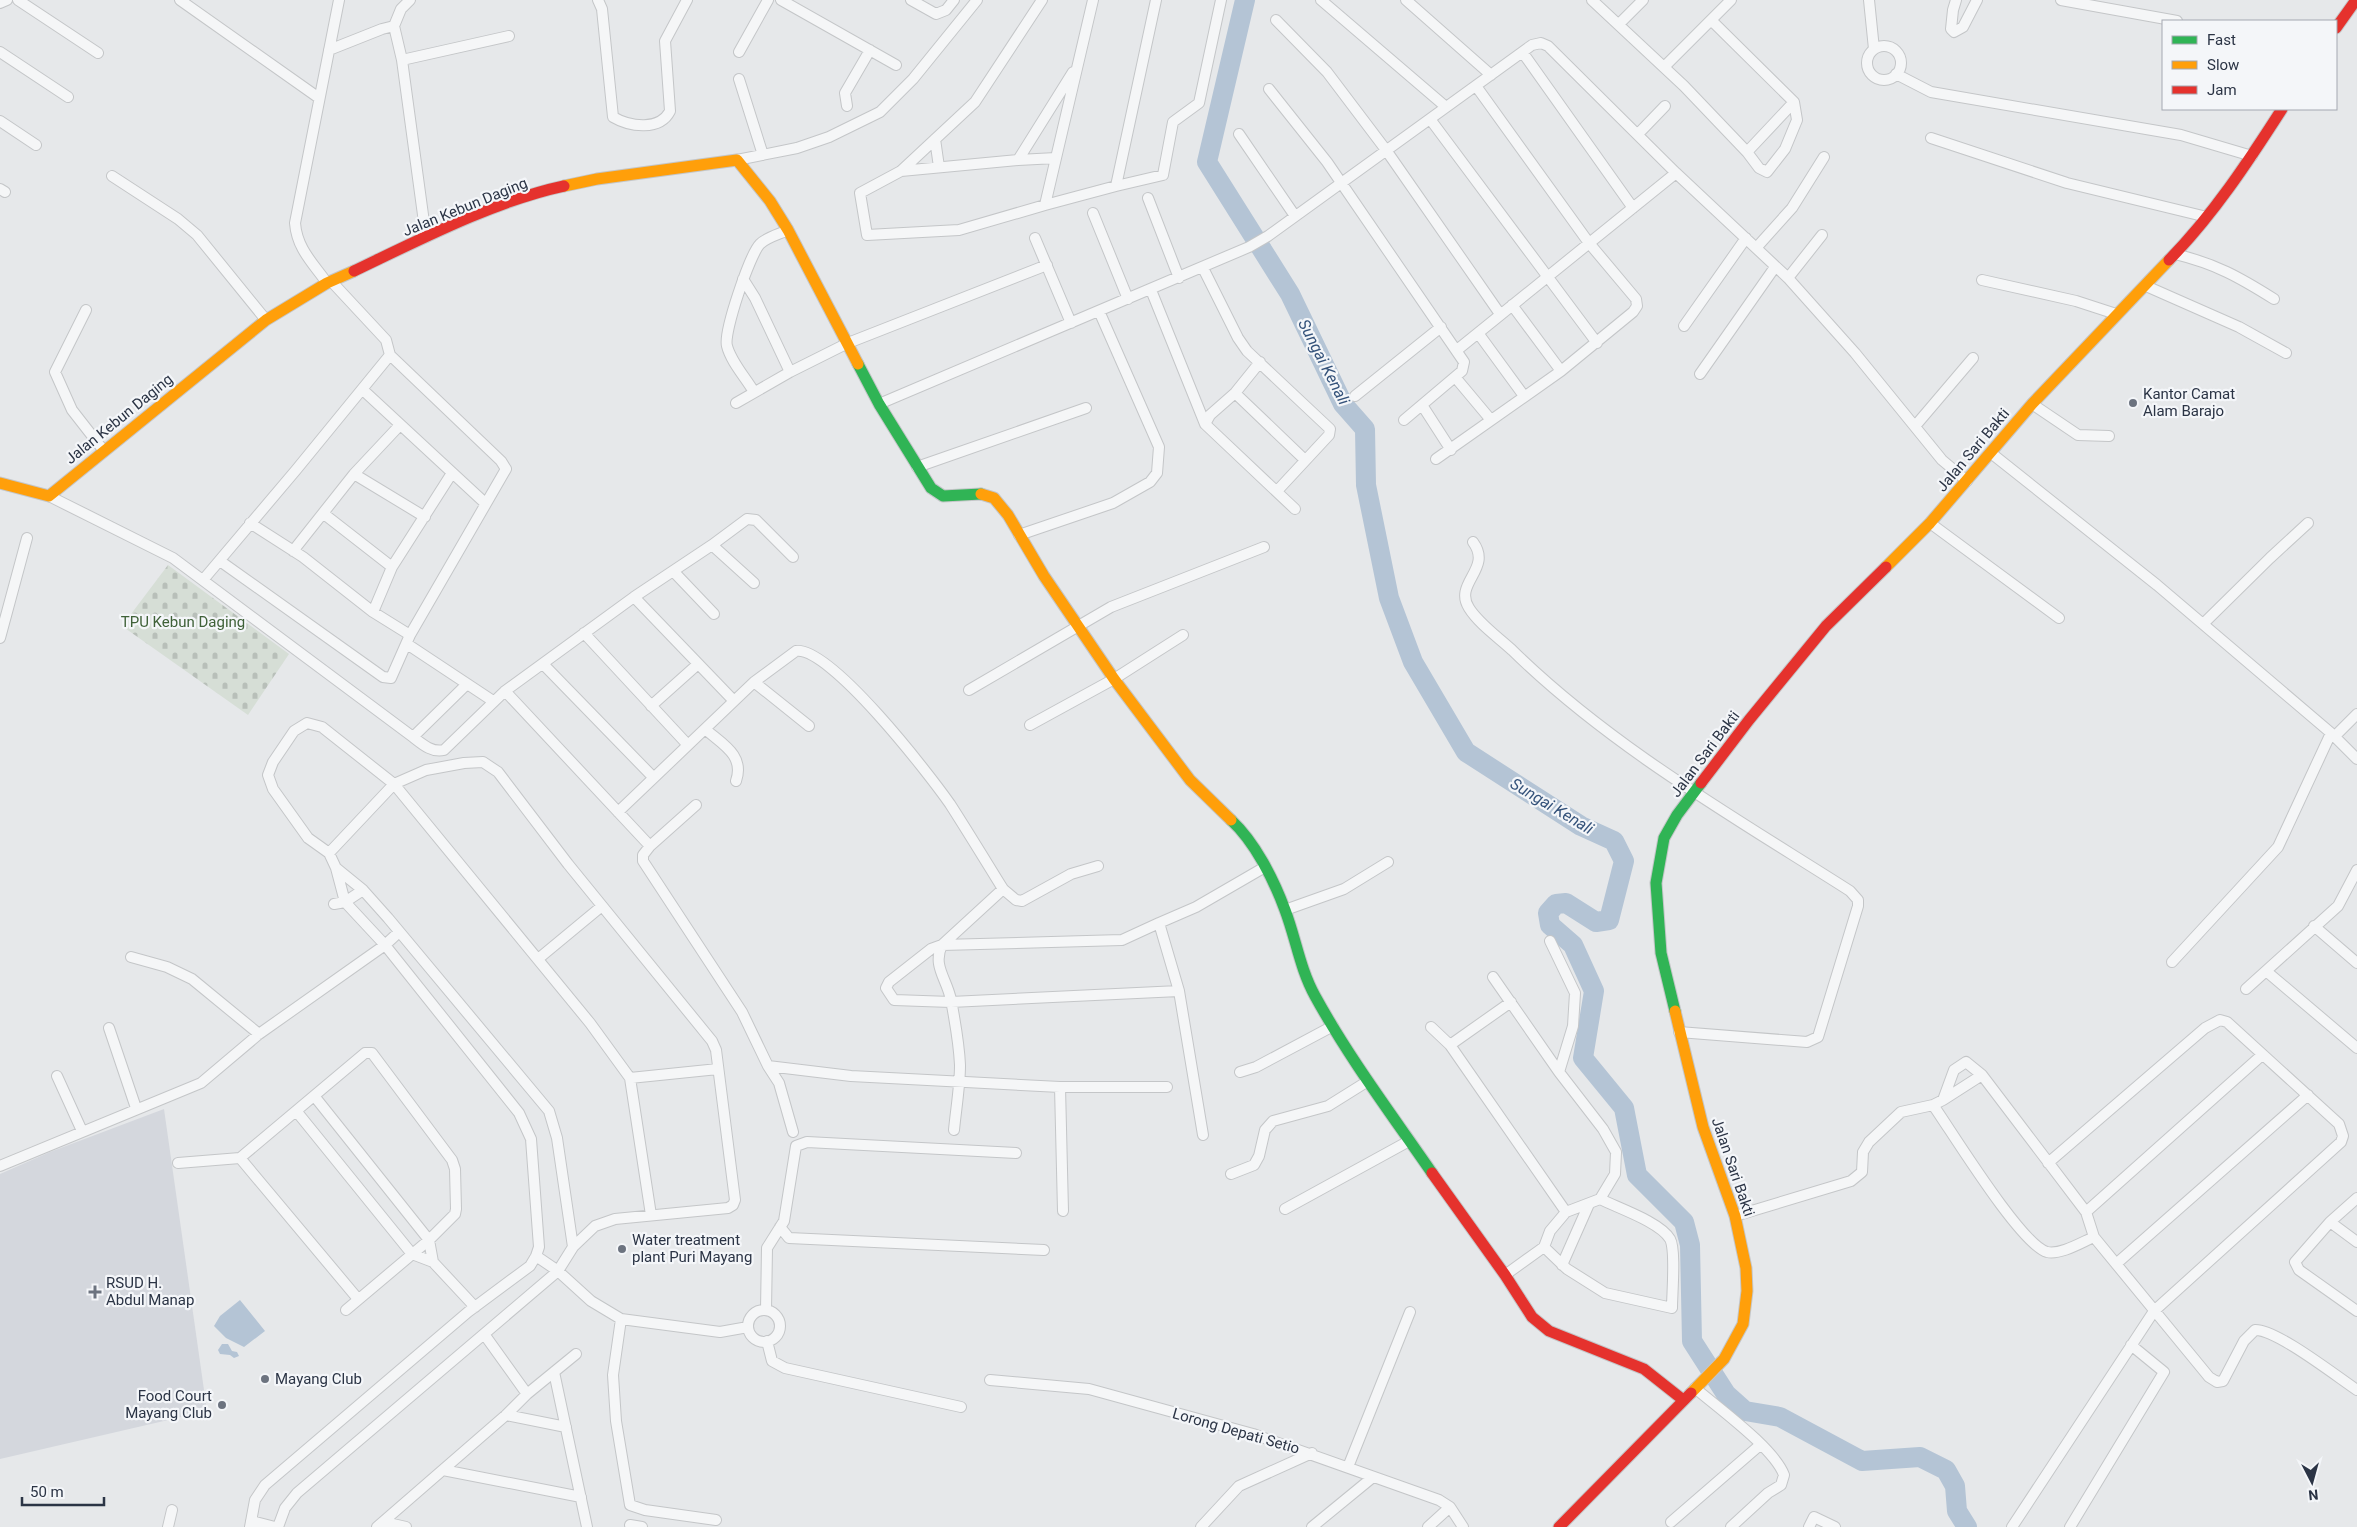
<svg xmlns="http://www.w3.org/2000/svg" width="2357" height="1527" font-family="Roboto,sans-serif">
	<defs>
		<pattern id="cemetery-stones" width="16" height="16" patternUnits="userSpaceOnUse" patternTransform="scale(1.25)"><rect width="16" height="16" fill="#d6ded6"/><path d="M2 7V4a2 2 0 0 1 4 0v3zM10 15v-3a2 2 0 0 1 4 0v3z" fill="#b8bfb9"/></pattern>
	</defs>
	<rect width="100%" height="100%" fill="#e6e8ea"/>
	<!-- built -->
	<path fill="#d4d7dd" d="M164,1109L207,1411L0,1459V1174L50,1152Z"/>
	<!-- cemetery -->
	<path fill="url(#cemetery-stones)" d="M168,565L289,654L248,715L122,626Z"/>
	<!-- water -->
	<path fill="#b4c4d5" d="M240,1300L265,1331L244,1347L226,1338L214,1326L220,1316Z
		M222,1344H228L232,1351L237,1352L239,1356L234,1358L230,1355L220,1354L218,1350Z"/>
	<g fill="none" stroke-linecap="round" stroke-linejoin="round">
		<!-- river -->
		<path stroke="#b4c4d5" stroke-width="20" d="M1245,0L1207,162L1290,294L1343,404L1365,429L1366,485L1389,598L1413,662L1466,752L1581,826L1614,841L1624,861L1609,920L1596,922L1566,903L1556,904L1548,913L1550,925L1573,945L1594,991L1583,1058L1624,1108L1637,1175L1684,1222L1690,1245L1692,1341L1726,1394L1745,1411L1780,1417L1862,1461L1920,1457L1946,1470L1955,1486L1957,1511L1967,1527"/>
		<defs>
			<path id="street" d="M18,0L98,53
				M180,0L319,98
				M598,0L602,9L613,117C630,127 660,131 670,111L665,41L687,0
				M781,0L896,65
				M911,0L936,14L946,10L954,0
				M1042,0L975,102L901,171L860,193L867,235L959,230L1045,205L1093,0
				M1321,0L1446,107
				M1406,0L1491,75
				M1592,0L1684,86L1747,152L1759,168L1767,172L1785,149L1797,120L1794,102
				M1869,0L1874,49
				M1956,0L1953,10L1951,29L1954,32L1963,27L1977,0
				M2061,0L2177,21
				M0,3L7,0
				M1276,20L1327,72L1386,150L1500,314
				M1711,20L1794,102L1747,152
				M1619,24L1643,0
				M394,26L401,9L410,0
				M1867 63a17 17 0 1 1 34 0a17 17 0 1 1-34 0Z
				M329,50L382,29L394,26L402,60L426,237
				M0,52L68,97
				M739,52L768,0
				M1523,53L1633,208
				M402,60L509,36
				M1664,67L1731,0
				M1896,74L1931,92L2181,135L2252,156
				M739,79L763,155
				M1269,89L1327,162L1464,362L1462,371L1404,420
				M847,106L845,93L870,50
				M1430,119L1597,343
				M0,121L36,145
				M1239,134L1295,216
				M1638,134L1665,106
				M1931,138L2067,183L2207,217
				M935,139L939,167
				M737,160L797,148L829,137L880,112L913,79L977,0
				M1018,160L1056,158
				M901,171L1018,160L1073,72
				M112,176L178,219L197,235L266,320
				M1116,186L1163,175L1173,122L1199,103L1221,0
				M0,189L5,192
				M1148,198L1179,278
				M1045,205L1116,186L1156,0
				M1093,213L1128,299
				M1035,238L1071,323
				M1757,247L1792,208L1824,157
				M2175,254C2216,264 2239,277 2274,299
				M1203,268L1238,338L1247,351L1330,429L1329,435L1277,491
				M1788,278L1822,235
				M743,279L755,298L790,372L848,343L1047,265
				M1982,280L2076,301L2116,314
				M327,283C313,263 297,249 295,223L339,0
				M2146,286L2239,327L2286,353
				M1151,290L1205,424L1295,509
				M1512,305L1561,371
				M86,310L55,372L72,410L104,451
				M1684,326L1746,238
				M1478,333L1524,396
				M1457,350L1676,173
				M1700,374L1775,267
				M1455,377L1491,420
				M363,390L485,503
				M754,392C746,378 731,362 727,346C723,333 750,254 760,244C767,237 780,234 788,230
				M1235,393L1305,460
				M1355,396L1441,327
				M736,403L790,372
				M879,404L1249,247L1268,236L1532,45L1541,43L1548,46L1676,173L1788,278L1855,353L1942,460L1967,481
				M2032,404L2078,435L2109,436
				M1422,405L1451,450
				M1205,424L1210,415L1235,393L1260,362
				M1916,425L1973,358
				M1991,453L2157,585L2331,733L2357,759
				M1436,459L1561,371L1633,312L1637,306L1636,299L1589,243L1476,86
				M917,467L1086,408
				M354,474L425,517
				M49,496L173,558L413,737C422,744 432,753 444,750L505,691L634,597L712,545L747,519L756,520L793,557
				M324,514L392,567
				M250,523L303,557L373,612L410,635
				M1930,523L2059,618
				M1019,535L1113,503L1150,482L1157,473L1159,447L1099,311
				M1473,542C1493,569 1453,583 1469,608C1479,624 1498,637 1512,650C1611,747 1734,817 1850,891L1858,900V906L1818,1037L1807,1042L1679,1032
				M712,545L754,583
				M293,551L354,474L400,425
				M220,561L383,677L391,678L410,635L506,469L501,461L390,355L386,340L332,282
				M673,571L714,614
				M203,580L296,470L390,355
				M634,597L734,701
				M373,612L392,567L452,473
				M2203,624L2270,558L2308,523
				M584,633L687,744
				M0,638L27,538
				M407,644L493,701
				M543,664L653,777
				M754,682L809,726
				M969,690L1111,607L1264,547
				M505,691L650,846L643,855V861L742,1012L768,1066L779,1083L793,1132
				M651,706L698,664
				M1030,725L1114,679L1183,635
				M705,729C722,744 745,755 736,781
				M2335,736L2357,714
				M413,737L467,684
				M618,812L754,682L796,651C830,646 929,774 950,804C968,832 985,860 1003,889
				M650,846L696,805
				M329,853L394,784L426,770L464,763L483,762L498,772L568,864L712,1041L716,1050L735,1200L733,1205L728,1208L615,1219L595,1226L573,1247
				M334,904L345,902L363,890
				M1285,910L1344,889L1388,862
				M1159,923L1122,940L942,945L931,949L889,982L886,988L894,1000L951,1002L1179,991
				M2314,926L2357,963
				M1550,941L1575,993L1573,1026L1559,1072
				M131,957L167,967L192,979L259,1034
				M538,959L602,906
				M2172,962L2278,847L2331,733
				M2266,971L2357,1048
				M1493,977L1559,1072L1603,1129L1616,1152L1615,1174L1600,1199L1566,1212L1550,1231L1544,1247L1505,1275
				M2246,989L2338,906L2357,870
				M1431,1027L1450,1045L1566,1212
				M109,1028L136,1108
				M1450,1045L1511,1002
				M768,1066L851,1076L1060,1087H1167
				M1240,1072L1256,1067L1333,1026
				M57,1076L82,1131
				M630,1078L718,1069
				M1060,1087L1063,1211
				M315,1097L429,1240L433,1262
				M1943,1100L1982,1075
				M1933,1105C1952,1132 2021,1245 2047,1252C2061,1255 2082,1242 2094,1237
				M297,1112L412,1254L433,1262L475,1307
				M954,1130C956,1109 960,1086 960,1065C959,1043 955,1021 951,1000C947,979 932,966 942,945L1003,889L1016,900L1022,901L1071,874L1098,866
				M1203,1135L1179,991L1159,923L1196,907L1265,867
				M240,1158L358,1299
				M178,1163L240,1158L365,1053H372L452,1160L455,1169L456,1209L455,1214L429,1240L346,1310
				M0,1166L201,1083L259,1034L385,945L399,932
				M1231,1174L1254,1165L1259,1156L1265,1130L1273,1121L1328,1106L1368,1081
				M2357,1198L2330,1222L2295,1262L2299,1270L2357,1311
				M1285,1209L1409,1141
				M2086,1212L2262,1055
				M1735,1216L1851,1181L1862,1172L1863,1152L1869,1142L1901,1112L1933,1105L1943,1100L1954,1070L1966,1062L1982,1075L2086,1212L2094,1237L2209,1377L2217,1382L2223,1381L2244,1341L2255,1330C2276,1329 2336,1376 2357,1390
				M2330,1222L2357,1242
				M780,1227L789,1238L1044,1250
				M1544,1247L1567,1269L1605,1293L1672,1308C1672,1293 1676,1250 1670,1239C1660,1222 1618,1208 1600,1199
				M536,1256L558,1271L591,1301L621,1319L720,1332L748,1327
				M2116,1264L2308,1095
				M1562,1265L1589,1204
				M748 1326a16 16 0 1 1 32 0a16 16 0 1 1-32 0Z
				M766,1310L767,1248L784,1221L796,1146L807,1142L1016,1153
				M621,1319L613,1375L616,1421L630,1505L645,1510L716,1520
				M484,1334L527,1394
				M767,1341L772,1361L785,1368L961,1407
				M554,1372L587,1527
				M990,1380L1089,1389L1253,1434L1439,1500L1450,1507L1463,1527
				M1695,1388C1718,1408 1774,1448 1784,1475L1781,1485L1768,1493L1731,1527
				M506,1415L566,1427
				M1348,1467L1410,1312
				M443,1470L581,1497
				M251,1521L275,1527
				M384,1522L406,1527
				M1671,1522L1760,1445
				M630,1525L642,1527
				M168,1527L172,1510
				M250,1527L255,1500L265,1485L468,1312L530,1266L536,1256L539,1247L531,1139L519,1113L385,945L345,902L336,868L329,853L308,838L273,789L268,775L273,762L294,731L307,723L322,727L394,784L590,1023L630,1078L651,1215
				M278,1527L285,1508L297,1493L558,1271L573,1247L557,1138L549,1111L388,918L363,890L336,868
				M377,1527L506,1415L527,1394L576,1354
				M1201,1527L1239,1486L1312,1453
				M1312,1527L1373,1477
				M1428,1527L1450,1507
				M1809,1527L1814,1517L1835,1527
				M2012,1527L2154,1311L2341,1142L2343,1136L2339,1124L2227,1022L2220,1020L2205,1028L2048,1163
				M2070,1527L2164,1372L2131,1345"/>
			<path id="fast" d="M858,364L879,404L931,488L943,496L981,494
				M1231,820C1255,842 1274,880 1285,910C1296,939 1300,969 1315,996C1349,1058 1392,1115 1432,1173
				M1675,1011L1661,953L1656,883L1664,838L1677,815L1701,783"/>
			<path id="slow" d="M564,186L597,179L737,160L770,201L788,230L858,364
				M0,483L49,496L266,320L327,283L354,271
				M981,494L994,498L1008,515L1044,576L1114,679L1190,780L1231,820
				M1886,567L1930,523L2032,404L2169,260
				M1675,1011L1703,1127L1735,1216L1746,1268L1747,1291L1743,1324L1724,1359L1691,1393"/>
			<path id="jam" d="M2336,28L2356,0
				M2169,260C2213,215 2248,162 2282,109
				M354,271C419,240 494,201 564,186
				M1701,783L1749,720L1826,626L1886,567
				M1432,1173L1505,1275L1532,1317L1549,1331L1644,1369L1682,1399
				M1559,1527L1691,1393"/>
		</defs>
		<!-- street casing -->
		<use href="#street" stroke="#c4c6c8" stroke-width="12"/>
		<!-- fast casing -->
		<use href="#fast" stroke="#c4c6c8" stroke-width="13"/>
		<!-- slow casing -->
		<use href="#slow" stroke="#c4c6c8" stroke-width="13"/>
		<!-- jam casing -->
		<use href="#jam" stroke="#c4c6c8" stroke-width="13"/>
		<!-- street -->
		<use href="#street" stroke="#f5f6f7" stroke-width="10"/>
		<!-- fast -->
		<use href="#fast" stroke="#30b455" stroke-width="11"/>
		<!-- slow -->
		<use href="#slow" stroke="#ff9f0a" stroke-width="11"/>
		<!-- jam -->
		<use href="#jam" stroke="#e5322d" stroke-width="11"/>
	</g>
	<!-- markers -->
	<g fill="#6c737f" stroke="#f4f6f9" stroke-width="2">
		<circle cx="2133" cy="403" r="5"/>
		<circle cx="622" cy="1249" r="5"/>
		<path d="M92.5 1284.5h5v5h5v5h-5v5h-5v-5h-5v-5h5z"/>
		<circle cx="265" cy="1379" r="5"/>
		<circle cx="222" cy="1405" r="5"/>
	</g>
	<g text-anchor="middle" dominant-baseline="central" stroke-width="4.5" stroke-linejoin="round" paint-order="stroke">
		<!-- street labels -->
		<g font-size="15" fill="#2b3445" stroke="#f4f6f9">
			<text transform="translate(465 207) rotate(-22)">Jalan Kebun Daging</text>
			<text transform="translate(119 419) rotate(-39)">Jalan Kebun Daging</text>
			<text transform="translate(1973 450) rotate(-50)">Jalan Sari Bakti</text>
			<text transform="translate(1705 754) rotate(-53)">Jalan Sari Bakti</text>
			<text transform="translate(1733 1167) rotate(71)">Jalan Sari Bakti</text>
			<text transform="translate(1236 1431) rotate(16)">Lorong Depati Setio</text>
		</g>
		<!-- poi labels -->
		<g font-size="15" fill="#2b3445" stroke="#f4f6f9" text-anchor="start">
			<text x="2143" y="394">Kantor Camat<tspan x="2143" dy="17">Alam Barajo</tspan></text>
			<text x="632" y="1240">Water treatment<tspan x="632" dy="17">plant Puri Mayang</tspan></text>
			<text x="106" y="1283">RSUD H.<tspan x="106" dy="17">Abdul Manap</tspan></text>
			<text x="275" y="1379">Mayang Club</text>
			<text x="212" y="1396" text-anchor="end">Food Court<tspan x="212" dy="17">Mayang Club</tspan></text>
		</g>
		<!-- park labels -->
		<g font-size="15" fill="#3f6138" stroke="#f4f6f9">
			<text x="183" y="622">TPU Kebun Daging</text>
		</g>
		<!-- water labels -->
		<g font-size="16" font-style="italic" fill="#34527a" stroke="#f4f6f9">
			<text transform="translate(1324 362) rotate(63)">Sungai Kenali</text>
			<text transform="translate(1552 806) rotate(31)">Sungai Kenali</text>
		</g>
	</g>
	<!-- legend -->
	<rect x="2162" y="20" width="175" height="90" fill="#f4f6f9" stroke="#a4a8b1"/>
	<rect x="2172" y="36" width="25" height="8" fill="#30b455" stroke="#a4a8b1"/>
	<text x="2207" y="45" font-size="15" fill="#2b3445">Fast</text>
	<rect x="2172" y="61" width="25" height="8" fill="#ff9f0a" stroke="#a4a8b1"/>
	<text x="2207" y="70" font-size="15" fill="#2b3445">Slow</text>
	<rect x="2172" y="86" width="25" height="8" fill="#e5322d" stroke="#a4a8b1"/>
	<text x="2207" y="95" font-size="15" fill="#2b3445">Jam</text>
	<!-- north arrow -->
	<g transform="translate(2312 1482) rotate(174)" stroke="#f4f6f9" stroke-width="4" paint-order="stroke">
	<path d="M0-4L9 19L0 12L-9 19Z" fill="#2b3445"/>
	<text y="-8" font-size="14" font-weight="bold" text-anchor="middle" fill="#2b3445">N</text>
	</g>
	<!-- scale -->
	<path d="M22 1497v8h82v-8" fill="none" stroke="#2b3445" stroke-width="2.5"/>
	<text x="30" y="1497" font-size="15" fill="#2b3445" stroke="#f4f6f9" stroke-width="4" paint-order="stroke">50 m</text>
</svg>
